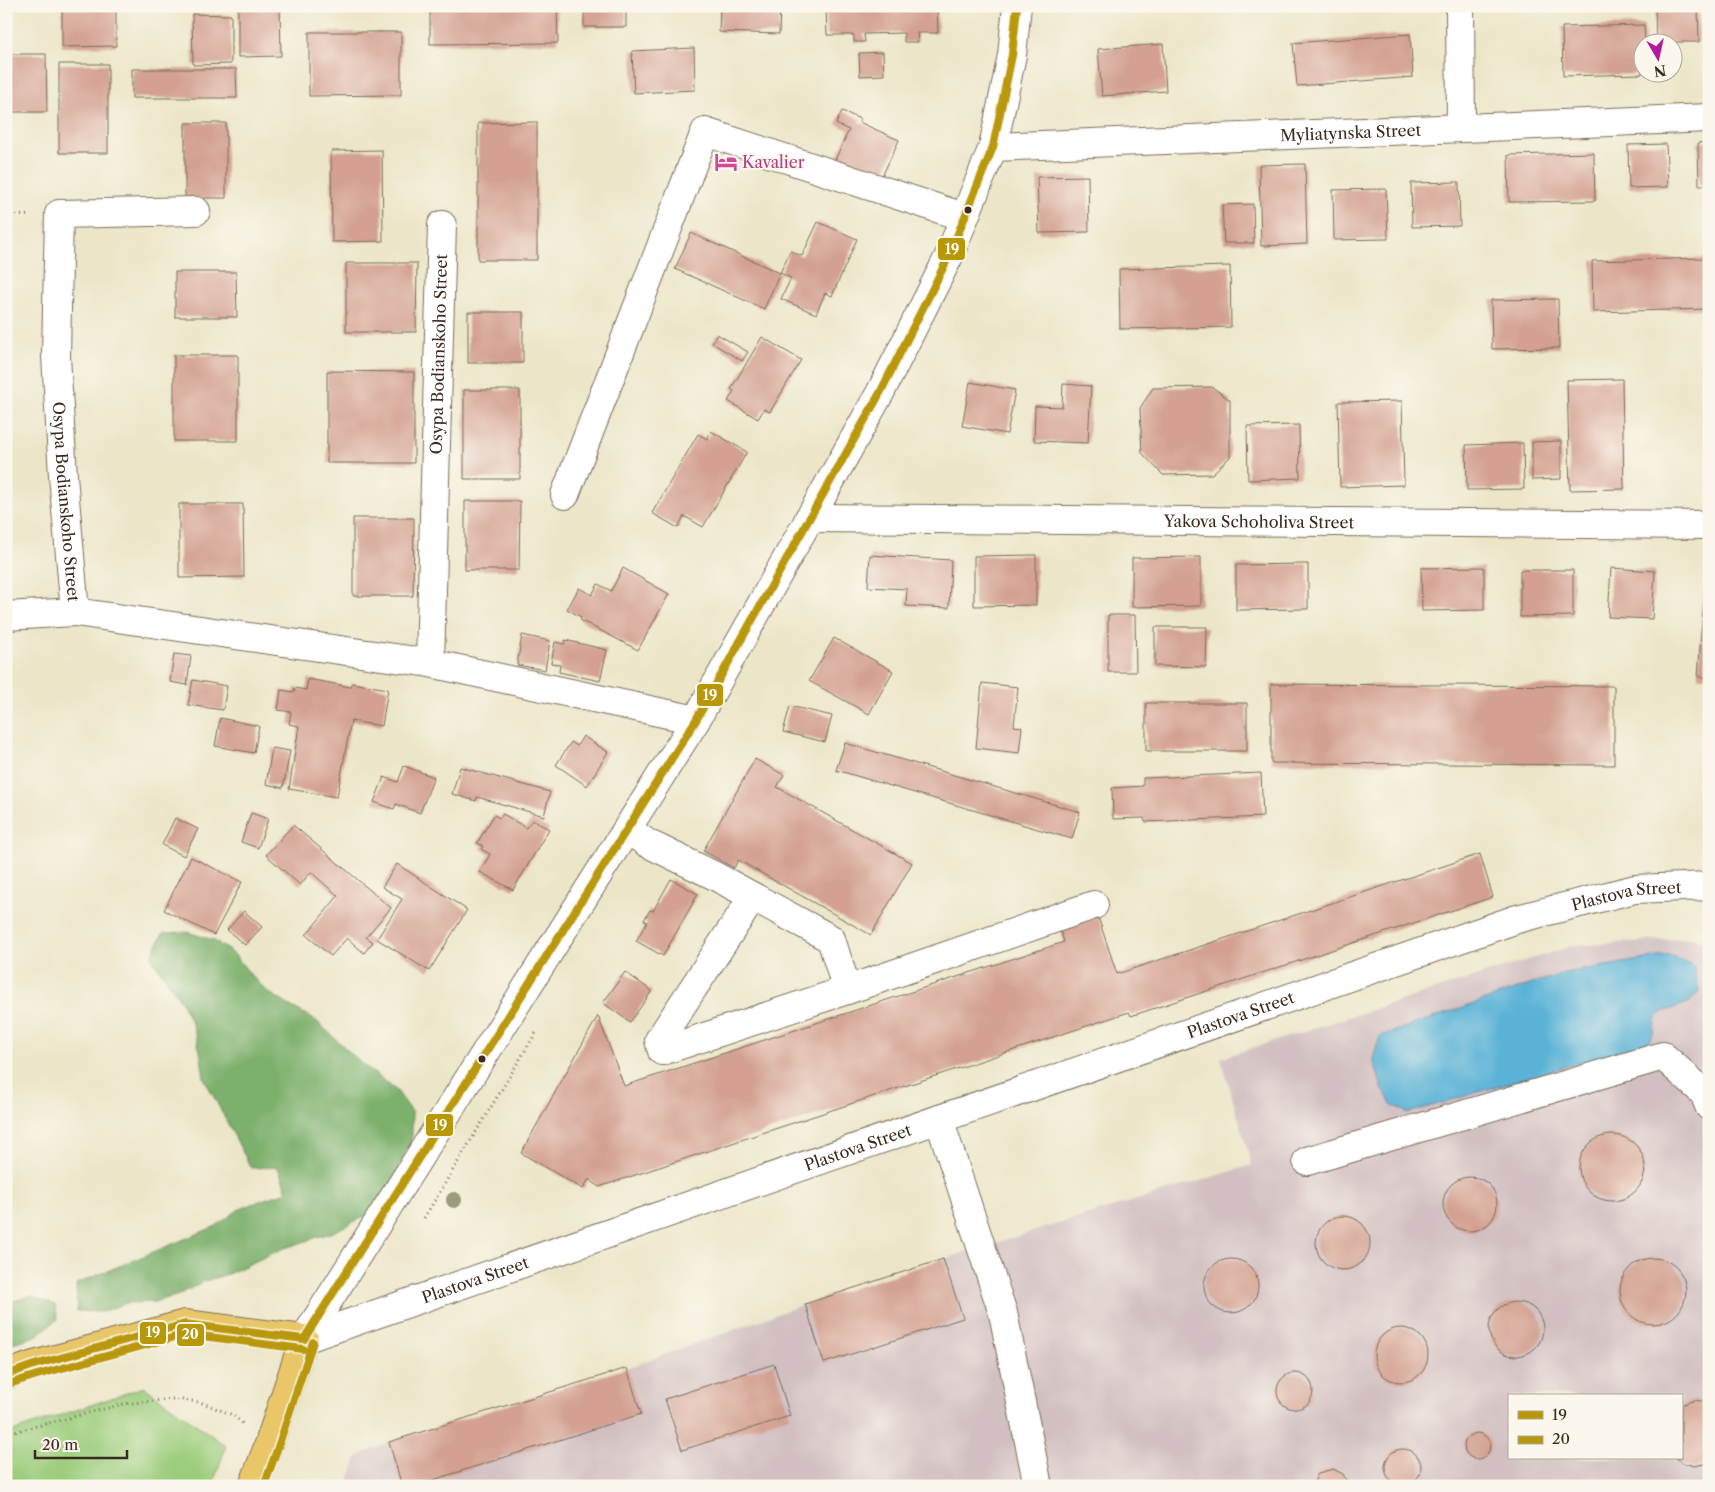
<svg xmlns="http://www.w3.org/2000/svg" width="1715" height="1492" font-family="'Libre Caslon Text',serif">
	<rect width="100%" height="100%" fill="#fbf7ec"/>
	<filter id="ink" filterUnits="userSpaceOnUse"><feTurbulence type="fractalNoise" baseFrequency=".02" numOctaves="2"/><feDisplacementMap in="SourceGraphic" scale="10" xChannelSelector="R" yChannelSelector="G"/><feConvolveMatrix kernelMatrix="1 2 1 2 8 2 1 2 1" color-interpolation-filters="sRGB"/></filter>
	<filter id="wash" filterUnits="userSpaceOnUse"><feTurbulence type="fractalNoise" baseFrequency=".0096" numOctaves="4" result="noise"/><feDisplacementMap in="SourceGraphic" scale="20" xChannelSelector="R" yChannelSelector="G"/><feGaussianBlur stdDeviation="1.12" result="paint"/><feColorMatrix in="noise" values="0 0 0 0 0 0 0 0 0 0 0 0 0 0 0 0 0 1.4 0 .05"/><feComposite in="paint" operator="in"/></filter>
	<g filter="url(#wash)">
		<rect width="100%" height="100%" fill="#ece6c9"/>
		<!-- industrial -->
		<path fill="#d2bfc1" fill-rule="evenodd" d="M1693,938L1709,944V1486H347L358,1456L389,1442L627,1368L805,1304L943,1259L1252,1165L1221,1058L1572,946ZM1509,1396H1681V1458H1509Z"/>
		<!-- green -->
		<path fill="#9bcc7c" stroke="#6b7b4d" d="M144,1387L226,1446L212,1486H6V1434Z"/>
		<!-- forest -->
		<path fill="#7cb06c" stroke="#5c6d45" d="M187,932L213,940L234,954L250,974L268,992L290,1006L313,1018L366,1067L397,1091L412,1112V1137L380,1209L333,1232L282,1249L228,1274L202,1282L179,1295L154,1302L126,1303L102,1312L77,1311L76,1284L216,1226L238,1210L262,1200L287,1192L278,1167L251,1168L204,1078L200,1051L193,1026L181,1001L151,957L163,933Z
			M31,1296L55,1305L58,1319L36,1336L6,1345V1303Z"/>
		<!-- water -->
		<path fill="#5ab2d7" stroke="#4a6e7a" d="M1669,955L1693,965L1699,991L1690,1002L1661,1013L1655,1021L1654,1033L1648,1042L1408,1113L1392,1105L1382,1088L1373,1059L1380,1036L1564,973Z"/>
		<g id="blocks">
			<!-- building -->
			<path fill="#d3a091" d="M62,6H116V46L62,47Z
				M238,6H280L281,56L238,57Z
				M430,6H557L558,43L430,44Z
				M584,6H626V27H584Z
				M720,6H780L779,34L719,32Z
				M826,6H937L938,33H917L918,42H904V33L864,34L865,42H854V35H827Z
				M1655,6H1698L1699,42H1656Z
				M192,14L231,15V64L193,65Z
				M1644,25L1645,42H1642V74L1563,76L1562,27Z
				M309,32H401V95L309,96Z
				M1410,34L1413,77L1297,86L1293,43Z
				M1163,44L1166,91L1102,96L1098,49Z
				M694,48L695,90L634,93L632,51Z
				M883,52L884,75L860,76L859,53Z
				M6,54H46L47,112H6Z
				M59,64H108V153H59Z
				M132,69H236L237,98H132Z
				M842,111L860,119L859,122L899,140L878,185L833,164L849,130L836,124Z
				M537,122V260H478V123Z
				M185,123H226V198H185Z
				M1709,142V185H1699L1698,143Z
				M1666,144L1668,187L1629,188L1628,145Z
				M382,150L383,241L332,242L331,151Z
				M1594,153L1595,201L1509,202L1508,155Z
				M1305,164L1307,244L1261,246L1259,165Z
				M1088,176L1089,232L1039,233L1037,177Z
				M1459,182L1460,226L1412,227L1411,183Z
				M1386,189L1388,239L1334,240L1333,190Z
				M1253,204L1254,243H1224L1222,205Z
				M818,222L857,239L832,296L825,293L816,314L781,299L791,278L780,273L790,251L802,256Z
				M691,233L780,273L764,309L675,269Z
				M1707,258L1708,309L1593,312L1592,261Z
				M346,263H417L416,332H346Z
				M1230,266L1231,327L1120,329L1119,269Z
				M175,272H236L237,317H175Z
				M1558,299L1559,348L1492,349L1491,300Z
				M468,312H523V363H468Z
				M717,334L748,352L742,361L712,343Z
				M762,337L801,360L770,412L764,409L758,419L728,401L734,391L731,389Z
				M174,355H238V441H174Z
				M327,371L414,372V463H327Z
				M1622,379L1624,489L1570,490L1567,380Z
				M970,382L1015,390L1007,434L962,426Z
				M1063,384L1091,386L1088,443L1034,441L1035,406L1062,407Z
				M1212,387L1230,400V457L1212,474L1163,475L1142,453L1140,408L1153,388Z
				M464,390H520V479H464Z
				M1402,401L1404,485L1340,487L1338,402Z
				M1299,425L1300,478L1248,480L1247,426Z
				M711,431L747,452L703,527L684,516L678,528L652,513L698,434L707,439Z
				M1561,441V479L1532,480V442Z
				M1523,443L1524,489L1467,490L1466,445Z
				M465,501H520L519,570H465Z
				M179,504H243L244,577L179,578Z
				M353,518H414L413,596H353Z
				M870,555L951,560L949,608L906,606L907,589L868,587Z
				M1036,555V605L974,606V556Z
				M1201,557V606L1132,607V558Z
				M1308,564V609L1236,610V565Z
				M1484,567V610L1422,611L1421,568Z
				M1706,567H1709V677H1698Z
				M623,568L669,594L638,650L580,620L581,617L567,609L579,588L592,595L598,584L611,591Z
				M1611,568L1655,571L1652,619L1608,617Z
				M1520,570H1573V616L1520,617Z
				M1108,615H1135L1136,672H1108Z
				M1155,627H1207L1206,667L1155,666Z
				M522,635L550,641L545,670L517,665Z
				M834,638L893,671L869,714L809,681Z
				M565,640L607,650L600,681L559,672L560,665L551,663L555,642L565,644Z
				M174,654L191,656L187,685L170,682Z
				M308,679L351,687L352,683L388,689L382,726L351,721L337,797L289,789L299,726L289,724L291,712L278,710L281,690L294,692L295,688L306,690Z
				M193,680L227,686L223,710L188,705Z
				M982,683L1018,687L1014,726L1022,727L1019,753L976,748Z
				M1271,684L1614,686V765L1271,763Z
				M1146,703H1247V751H1146Z
				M790,706L832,716L825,742L783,732Z
				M220,718L259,726L254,753L215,746Z
				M583,736L608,752L587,786L556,765L571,742L577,746Z
				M845,743L1080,812L1072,839L836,770Z
				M272,748L290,751L283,788L266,784Z
				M755,759L784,775L777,787L912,863L871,935L738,860L734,868L703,851Z
				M404,766L434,777L420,813L396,804L394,809L374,802L384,777L398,782Z
				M460,767L550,792L544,816L477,797L476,801L452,794Z
				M1261,773L1263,817L1145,822L1144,818L1113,819L1112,788L1143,786V778Z
				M251,813L268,819L258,848L241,842Z
				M503,814L526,828L532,820L549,829L513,890L480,872L490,854L481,849L483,846L477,843L494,815L500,818Z
				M175,818L198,829L184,856L162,845Z
				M293,825L391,908L366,937L373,942L364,953L347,938L331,956L306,935L338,896L311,872L300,885L266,855Z
				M1480,854L1493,897L1131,1016L1129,1012L599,1187L589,1179L583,1189L521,1153L598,1016L624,1086L1064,942L1060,929L1098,917L1117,974Z
				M191,857L242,882L214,935L164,910Z
				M397,864L467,910L429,971L377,939L402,899L382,887Z
				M671,879L698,894L663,956L636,941L647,922L644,920L650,910L653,911Z
				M244,911L262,927L245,945L227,930Z
				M625,972L652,991L630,1022L603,1003Z
				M1579 1168a33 33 0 1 1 66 0a33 33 0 1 1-66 0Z
				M1443 1204a27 27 0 1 1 54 0a27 27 0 1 1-54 0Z
				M1316 1243a27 27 0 1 1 54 0a27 27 0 1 1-54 0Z
				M1620 1291a33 33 0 1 1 66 0a33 33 0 1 1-66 0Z
				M1204 1286a27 27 0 1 1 54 0a27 27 0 1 1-54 0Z
				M943,1259L963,1318L824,1363L805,1304Z
				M1489 1329a27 27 0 1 1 54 0a27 27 0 1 1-54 0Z
				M1374 1355a27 27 0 1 1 54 0a27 27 0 1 1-54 0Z
				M774,1364L790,1416L682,1450L665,1399Z
				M627,1368L641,1414L414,1486H402L389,1442Z
				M1277 1391a18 18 0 1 1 36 0a18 18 0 1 1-36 0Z
				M1695,1400L1709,1403V1463L1694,1466L1683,1463L1676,1458H1681V1405Z
				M1464 1446a13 13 0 1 1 26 0a13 13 0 1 1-26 0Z
				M1385 1467a18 18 0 1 1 36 0a18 18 0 1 1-36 0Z
				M1333,1469L1343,1474L1349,1486H1313L1317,1475L1322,1472Z
				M1576,1480L1587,1486H1561L1565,1482Z"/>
		</g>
	</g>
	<g filter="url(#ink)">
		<use href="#blocks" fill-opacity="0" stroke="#796c5a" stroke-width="1"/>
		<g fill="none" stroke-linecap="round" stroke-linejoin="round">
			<defs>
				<g id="minor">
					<path d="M1460,6L1461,128"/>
					<path id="s1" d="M993,147L1709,118"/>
					<path id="s2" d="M196,211L59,214L56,356L63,476L75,612L430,663L696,720"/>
					<path d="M565,495L705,132L964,217"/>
					<path id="s3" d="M809,518L1709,525"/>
					<path d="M6,616L75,612"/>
					<path id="s4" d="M430,663L442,225"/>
					<path d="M627,829L647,843L715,876L831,939L847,990L1094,905"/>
					<path d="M753,897L659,1040L662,1051L847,990"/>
					<path d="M939,1119L1003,1313L1038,1486"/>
					<path d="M1307,1161L1663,1056L1704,1093L1709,1106"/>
					<path d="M304,1339L696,720L880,393L949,256L993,147L1012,55L1017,6"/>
					<path id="s5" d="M304,1339L1517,919L1635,889L1709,886"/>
				</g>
				<path id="major" d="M6,1375L34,1365L185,1324L304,1339L269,1444L253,1486"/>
			</defs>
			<!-- minor casing -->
			<use href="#minor" stroke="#796c5a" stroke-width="30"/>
			<!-- major casing -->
			<use href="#major" stroke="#796c5a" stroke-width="30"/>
			<!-- path -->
			<path stroke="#796c5a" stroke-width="3" stroke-dasharray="1 4" stroke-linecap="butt" d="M6,216L31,215
				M424,1218L537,1031
				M6,1434L123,1404L173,1399L200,1402L233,1415L245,1426"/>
			<!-- minor -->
			<use href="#minor" stroke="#fff" stroke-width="28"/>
			<!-- major -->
			<use href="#major" stroke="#e9c769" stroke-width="28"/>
			<defs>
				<path id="bus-1" d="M304,1339L696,720L880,393L949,256L993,147L1012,55L1017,6
					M6,1375L34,1365L185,1324L304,1339"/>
				<path id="bus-2" d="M9,1384L37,1375L186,1334L303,1349
					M264,1486L278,1447L313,1342"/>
			</defs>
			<!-- bus-1 casing -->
			<use href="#bus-1" stroke="#fbf7ec" stroke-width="11"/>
			<!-- bus-2 casing -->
			<use href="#bus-2" stroke="#fbf7ec" stroke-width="11"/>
			<!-- bus-1 -->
			<use href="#bus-1" stroke="#b99808" stroke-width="8"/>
			<!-- bus-2 -->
			<use href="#bus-2" stroke="#b99808" stroke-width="8"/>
		</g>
		<!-- trees -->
		<circle fill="#9b9a7a" cx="454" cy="1200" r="8"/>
	</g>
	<!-- icons -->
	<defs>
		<symbol id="hotel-bare" viewBox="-9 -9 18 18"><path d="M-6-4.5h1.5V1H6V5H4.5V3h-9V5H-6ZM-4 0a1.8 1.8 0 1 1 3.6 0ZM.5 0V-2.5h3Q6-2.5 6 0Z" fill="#d1479c" stroke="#fbf7ec" stroke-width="2.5" paint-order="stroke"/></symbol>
	</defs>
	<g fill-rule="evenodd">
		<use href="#hotel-bare" x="710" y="146" width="32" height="32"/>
	</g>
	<!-- markers -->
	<g fill="#3b2a1e" stroke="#fbf7ec" stroke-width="2">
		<circle cx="968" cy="210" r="4.5"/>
		<circle cx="482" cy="1059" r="4.5"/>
	</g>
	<g text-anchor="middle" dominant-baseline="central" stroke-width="4" stroke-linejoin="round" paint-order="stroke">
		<!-- street labels -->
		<g font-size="16" fill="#3b2a1e" stroke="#fbf7ec">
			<text stroke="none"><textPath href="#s1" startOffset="358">Myliatynska Street</textPath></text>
			<text stroke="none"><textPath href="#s4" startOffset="309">Osypa Bodianskoho Street</textPath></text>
			<text stroke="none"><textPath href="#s2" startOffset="425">Osypa Bodianskoho Street</textPath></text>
			<text stroke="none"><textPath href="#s3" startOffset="450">Yakova Schoholiva Street</textPath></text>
			<text stroke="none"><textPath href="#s5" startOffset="1396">Plastova Street</textPath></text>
			<text stroke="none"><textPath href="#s5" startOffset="991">Plastova Street</textPath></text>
			<text stroke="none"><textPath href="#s5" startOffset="586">Plastova Street</textPath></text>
			<text stroke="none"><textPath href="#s5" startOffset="181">Plastova Street</textPath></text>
		</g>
		<!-- hotel labels -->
		<g font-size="16" fill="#b23c85" stroke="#fbf7ec" text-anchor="start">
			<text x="742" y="162">Kavalier</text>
		</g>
	</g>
	<g stroke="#fbf7ec" stroke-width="2">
		<rect x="937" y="237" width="29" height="24" rx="5" fill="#b99808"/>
		<rect x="696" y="683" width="28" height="24" rx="5" fill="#b99808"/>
		<rect x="425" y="1113" width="29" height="24" rx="5" fill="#b99808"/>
		<rect x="139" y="1321" width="28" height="24" rx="5" fill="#b99808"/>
		<rect x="176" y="1323" width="29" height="24" rx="5" fill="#b99808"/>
	</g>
	<g font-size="14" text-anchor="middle" font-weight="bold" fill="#fff">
		<text x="952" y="254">19</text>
		<text x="710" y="700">19</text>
		<text x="440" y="1130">19</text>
		<text x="153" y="1337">19</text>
		<text x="190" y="1339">20</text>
	</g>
	<!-- margin -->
	<rect width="1715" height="1492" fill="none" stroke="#fbf7ec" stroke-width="25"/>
	<!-- legend -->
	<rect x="1508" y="1394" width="175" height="65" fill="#fbf7ec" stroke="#aea59a"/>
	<rect x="1518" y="1411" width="25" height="8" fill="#b99808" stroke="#aea59a"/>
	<text x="1552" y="1420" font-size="15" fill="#3b2a1e">19</text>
	<rect x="1518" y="1436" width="25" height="8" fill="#b99808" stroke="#aea59a"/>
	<text x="1552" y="1444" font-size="15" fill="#3b2a1e">20</text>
	<!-- north arrow -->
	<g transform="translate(1658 58) rotate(171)"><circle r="24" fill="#fbf7ec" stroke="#aea59a"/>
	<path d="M0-4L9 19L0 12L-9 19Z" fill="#b5179e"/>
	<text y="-8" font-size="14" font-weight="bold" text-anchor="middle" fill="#3b2a1e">N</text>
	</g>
	<!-- scale -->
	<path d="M35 1450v8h92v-8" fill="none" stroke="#3b2a1e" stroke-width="2.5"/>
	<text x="42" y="1450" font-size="15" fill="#3b2a1e" stroke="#fbf7ec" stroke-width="4" paint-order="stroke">20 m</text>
</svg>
